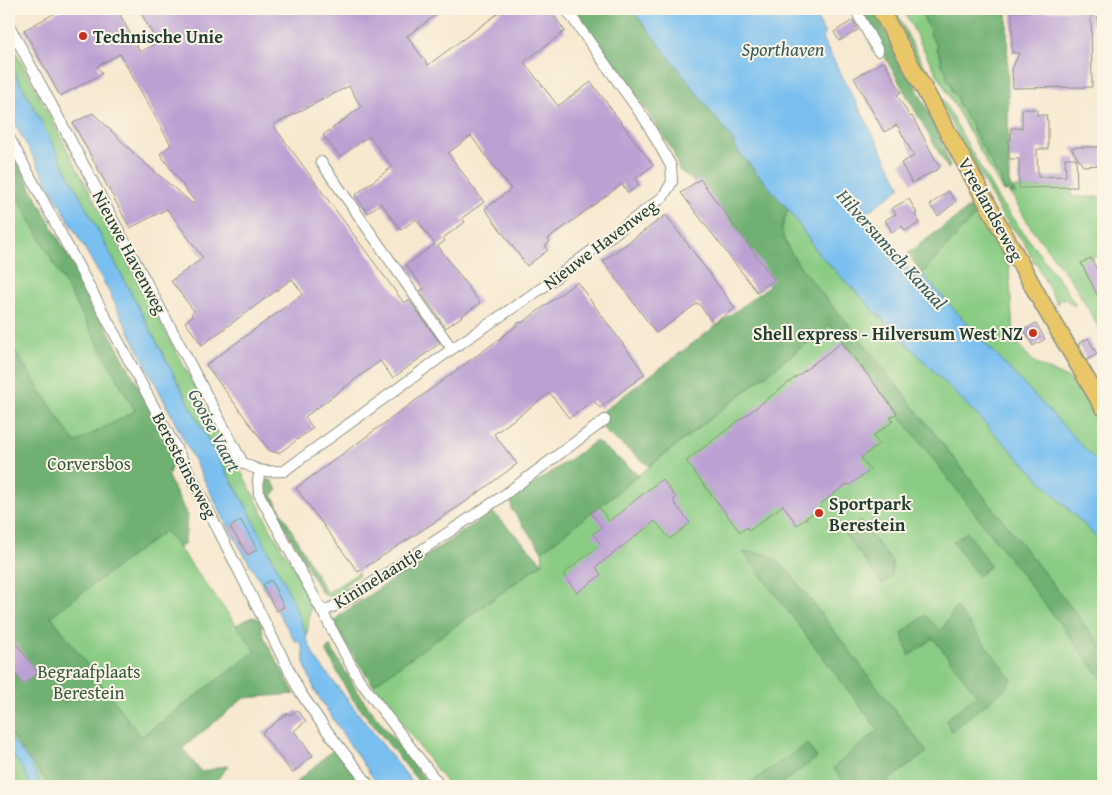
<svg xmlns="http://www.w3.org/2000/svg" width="1112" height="795" font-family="'Gentium Book Plus',serif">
	<rect width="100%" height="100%" fill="#fcf5e5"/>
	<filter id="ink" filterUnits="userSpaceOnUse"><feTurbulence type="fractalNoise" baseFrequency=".02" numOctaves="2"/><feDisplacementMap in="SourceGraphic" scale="10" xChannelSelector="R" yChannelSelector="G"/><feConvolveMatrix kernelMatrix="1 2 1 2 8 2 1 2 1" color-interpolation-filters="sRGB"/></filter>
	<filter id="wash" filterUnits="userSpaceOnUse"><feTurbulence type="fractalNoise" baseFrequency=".0096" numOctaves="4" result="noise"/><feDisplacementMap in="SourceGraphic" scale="20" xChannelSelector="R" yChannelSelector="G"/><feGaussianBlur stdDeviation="1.12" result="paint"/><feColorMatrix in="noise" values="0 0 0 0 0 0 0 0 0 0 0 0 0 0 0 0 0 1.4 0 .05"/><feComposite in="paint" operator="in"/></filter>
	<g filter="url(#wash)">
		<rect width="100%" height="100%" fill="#f7e8d0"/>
		<!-- green -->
		<path fill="#8acc84" stroke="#54845c" d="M893,9H895L914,48L998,199L1063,285L1075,304L1074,306L1064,298L1062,300L1060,299L1057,304L1038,267V263H1035L1023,241L1001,214L910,47Z
			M903,9H918L924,17L926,23L930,30L931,36L936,44L937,50L941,57V64L946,71L947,79L951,84L952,92L957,97L958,104L971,124L974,133L985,150L987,157L992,162L994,170L1000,177L1003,190L1006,192H1003L927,56Z
			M9,39L93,198L249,486L271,529L299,578L310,608L307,636L285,584L245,504L215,453L9,61Z
			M9,147L175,454L168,477L187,515L166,531L256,651L75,786H9Z
			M1072,187V197H1103V252L1081,264L1102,302H1103V336L1074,284L1029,225L1013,197L1008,193H1015L1013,188Z
			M788,209L818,253L1103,544V786H449L373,685L543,563L542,551L841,316C828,299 779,250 782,228C783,222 786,215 788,209Z
			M979,211L1009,267L1012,318L1015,336L1022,349L1036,364L1083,385L1103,420V468L980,338L922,274Z
			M358,573L359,575L343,586L347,592C339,599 329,598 321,592L323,587L327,593Z"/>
		<!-- forest -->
		<path fill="#6fb072" stroke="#477653" d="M574,9H632L730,136L739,152L788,209C786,215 783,222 782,228C780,250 832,305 847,322L1103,648V680L830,325L649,466L607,433L596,419L599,414L769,286L693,181L679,170L673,151L632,89Z
			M858,9H873C900,60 933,110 950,167L948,169Z
			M918,9H1007L1009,182L1015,194L1003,190L1000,177L994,170L992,163L987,157L985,150L980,144L971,124L965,117L964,111L959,106L957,97L952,92L951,84L947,79L946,71L941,64V57L937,50L936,44L931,36L930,30L926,23L924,17Z
			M9,147L175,454L168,477L187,515L185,543L178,548L165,531L51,616L141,737L256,651L236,625L252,617L260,619L264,637L268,645L295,694L244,698L183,748L201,772L229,765L212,786H49L9,732V342L75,443L135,411L9,182Z
			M970,207H973L976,214L922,274L908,253Z
			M596,441L639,475L542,551L512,510L511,500Z
			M267,480H271L278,490L272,495L323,587L321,592L268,497L265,488Z
			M492,511L543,563L373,685L332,623L340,615Z
			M860,521L892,562V576L882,584L844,533Z
			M967,532L990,566L978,576L953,542Z
			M743,552C769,553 772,554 789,572L927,752L881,786H847L833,768L878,730Z
			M956,607L1012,679L1006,688L951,731L946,720L977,695L933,638L909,656L902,633L925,615L941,631Z
			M330,646L361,697L430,786H422L350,696L326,650Z
			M807,744L817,758L777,786H745Z
			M335,748L364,786H292Z"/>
		<!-- water -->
		<path fill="#79bff0" stroke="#4c7e92" d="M632,9H812L825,34L823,40L901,187L865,214L870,228L918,278L922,274L980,338L1103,468V544L818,253L788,209L739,152L730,136Z
			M9,61L215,453L245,504L285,584L307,636L306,637L315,658L415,786H379L348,742L315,691L304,663L303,648L299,641H295L226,523L106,286L9,114Z
			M9,736L31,764L41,786H31L23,769L9,750Z"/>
		<g id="blocks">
			<!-- building -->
			<path fill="#bba1d3" d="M63,9H117L140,52L157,43L139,9H444L407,36L428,65L504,9H549L565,31L524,62L558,106L591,82L653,165L635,179L639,185L628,193L622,184L548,239L550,242L545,246L548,250L527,266L485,209L511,189L471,136L448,153L484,202L462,218L465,222L443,238L445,241L438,246L480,303L446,328L420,291L424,289L406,265L435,244L416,219L401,230L381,203L368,213L355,195L392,167L369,136L340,157L323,135L361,107L349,86L273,125L404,303L409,300L440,343L393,378L380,361L305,417L313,428L279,453L270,451L206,365L303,294L292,279L202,345L185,322L193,316L191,314L194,311L171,281L203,258L167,209L130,228L73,123L93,113L141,160L193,204L195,202L160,154L171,145L120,54L97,66L102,74L60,96L24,30Z
				M1091,10L1092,87L1013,88L1012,69L1019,53H1012V12Z
				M853,20L858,30L839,41L834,32Z
				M884,61L901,92L897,95L910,117L912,116L940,168L912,183L901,163L914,156L897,125L884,132L854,78Z
				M1022,109H1037V115H1047L1046,120H1048V149H1037L1038,177L1066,176L1065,158H1076L1077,187L1019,188V159H1009L1008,140H1011V128H1022Z
				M1076,147H1103V165L1083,166L1071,148Z
				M700,179L774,280L757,292L681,193Z
				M948,191L956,202L938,216L930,205Z
				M909,199L917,213L915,214L919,223L905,231L902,226L892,232L885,220L896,214L892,208Z
				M666,215L735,308L714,324L698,303L656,333L603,261Z
				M1091,258L1103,281V306L1081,263Z
				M577,282L645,374L600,408L593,400L569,418L550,393L494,434L517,464L467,501L358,572L296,488L498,340L515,327L518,323L523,322Z
				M1036,323L1045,339L1033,346L1024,330Z
				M1088,338L1097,354L1087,360L1078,344Z
				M842,342L897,413L890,418L893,421L873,436L879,444L861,458L870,470L850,485L847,484L822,503L821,507L797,525L783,505L749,531L747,527L740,532L686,461Z
				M662,479L676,498L673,501L690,523L670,539L655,521L596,567L601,575L577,593L563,574L601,544L593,534L602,527L591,513L599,507L609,521Z
				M241,520L257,549L248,555L230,527Z
				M271,580L284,607L276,611L263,585Z
				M16,643L38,673L23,684L9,665V648Z
				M297,710L306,721L294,731L313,756L292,773L262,733L288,713L290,715Z"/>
		</g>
	</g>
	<g filter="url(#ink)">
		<use href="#blocks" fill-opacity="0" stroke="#8b9282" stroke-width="1"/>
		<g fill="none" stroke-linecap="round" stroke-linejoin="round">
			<defs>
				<path id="street" d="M855,9L878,51
					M1103,9V24
					M9,25L243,463C261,472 264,472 284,471L452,349L542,288L663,197L672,182L671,166L646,121L566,9
					M9,137L191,476L300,692L324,727L370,786
					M321,162L452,349
					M260,472L258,480L259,494L358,678L440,786
					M322,612L345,601L500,498L605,420"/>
				<path id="primary" d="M880,9L1041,301L1103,407"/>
			</defs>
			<!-- street casing -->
			<use href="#street" stroke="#8b9282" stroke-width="12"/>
			<!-- primary casing -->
			<use href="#primary" stroke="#8b9282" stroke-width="19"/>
			<!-- street -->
			<use href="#street" stroke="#fff" stroke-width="10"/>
			<!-- primary -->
			<use href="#primary" stroke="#e9c769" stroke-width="16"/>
		</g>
	</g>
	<!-- markers -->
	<g fill="#c8321e" stroke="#fcf5e5" stroke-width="2">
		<circle cx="83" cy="36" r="5"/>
		<circle cx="1033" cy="333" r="5"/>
		<circle cx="819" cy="513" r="5"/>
	</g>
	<g text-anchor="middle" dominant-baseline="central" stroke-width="4" stroke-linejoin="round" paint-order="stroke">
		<!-- poi labels -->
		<g font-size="18" font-weight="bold" fill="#1f3d34" stroke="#fcf5e5" text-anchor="start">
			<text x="93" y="36">Technische Unie</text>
			<text x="1023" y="333" text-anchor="end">Shell express - Hilversum West NZ</text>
			<text x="829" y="503">Sportpark<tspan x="829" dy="21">Berestein</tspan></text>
		</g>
		<!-- street labels -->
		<g font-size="18" fill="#1f3d34" stroke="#fcf5e5">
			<text transform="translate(991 209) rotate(61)">Vreelandseweg</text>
			<text transform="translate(600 244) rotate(-37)">Nieuwe Havenweg</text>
			<text transform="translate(130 252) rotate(62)">Nieuwe Havenweg</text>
			<text transform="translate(185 465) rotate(62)">Beresteinseweg</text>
			<text transform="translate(378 577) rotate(-32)">Kininelaantje</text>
		</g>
		<!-- park labels -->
		<g font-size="18" fill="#345a44" stroke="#fcf5e5">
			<text x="89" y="463">Corversbos</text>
			<text x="89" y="671">Begraafplaats<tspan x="89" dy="21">Berestein</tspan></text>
		</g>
		<!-- water labels -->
		<g font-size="19" font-style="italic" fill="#365e63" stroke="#fcf5e5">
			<text x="783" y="49">Sporthaven</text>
			<text transform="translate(892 249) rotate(48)">Hilversumsch Kanaal</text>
			<text transform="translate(215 430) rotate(62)">Gooise Vaart</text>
		</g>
	</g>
	<!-- margin -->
	<rect width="1112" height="795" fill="none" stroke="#fcf5e5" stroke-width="30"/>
</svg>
